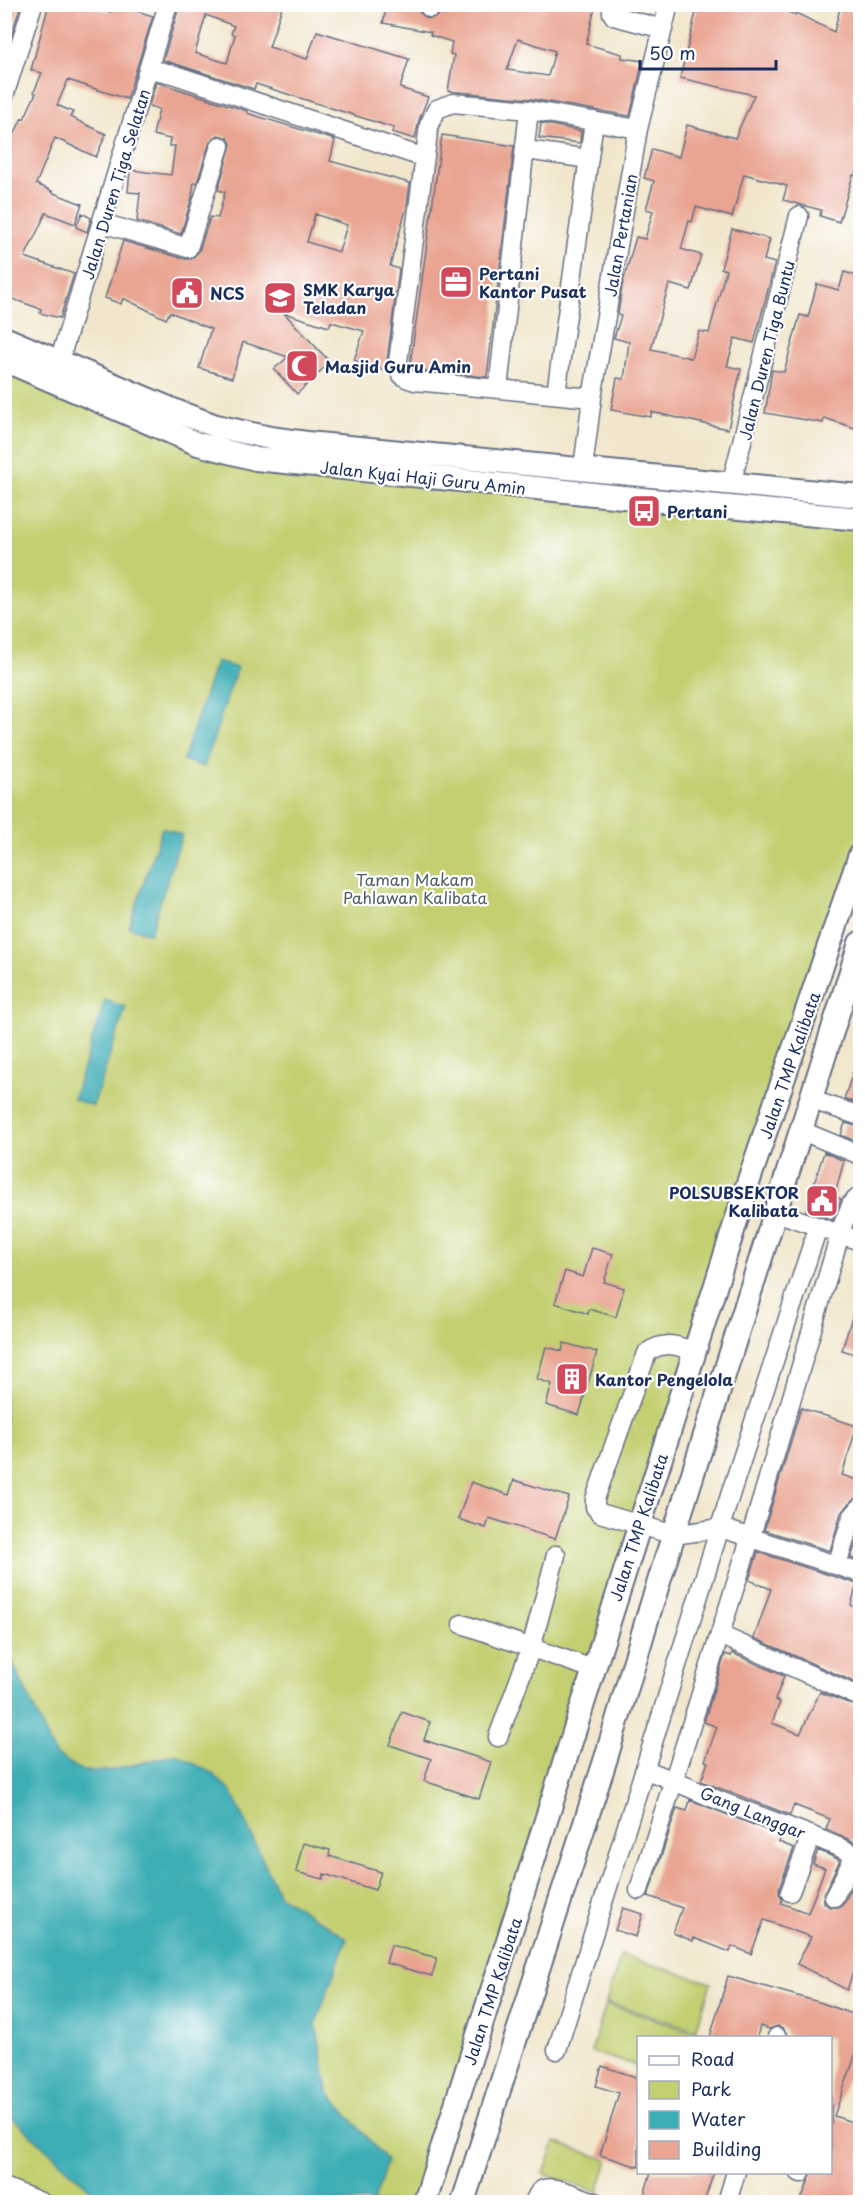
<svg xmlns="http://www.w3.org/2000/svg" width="865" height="2207" font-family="'Playpen Sans',sans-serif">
	<rect width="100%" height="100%" fill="#fff"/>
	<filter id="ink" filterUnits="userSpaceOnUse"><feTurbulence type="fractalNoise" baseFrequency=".0167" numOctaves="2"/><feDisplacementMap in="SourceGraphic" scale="12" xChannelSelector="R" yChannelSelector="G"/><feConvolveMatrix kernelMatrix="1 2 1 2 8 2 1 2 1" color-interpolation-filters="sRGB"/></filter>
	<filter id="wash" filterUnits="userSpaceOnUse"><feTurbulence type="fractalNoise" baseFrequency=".008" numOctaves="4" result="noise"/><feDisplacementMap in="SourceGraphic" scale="24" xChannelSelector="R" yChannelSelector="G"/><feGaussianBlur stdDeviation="1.35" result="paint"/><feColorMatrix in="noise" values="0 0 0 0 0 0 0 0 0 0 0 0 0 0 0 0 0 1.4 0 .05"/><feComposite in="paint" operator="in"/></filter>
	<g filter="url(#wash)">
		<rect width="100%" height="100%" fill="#f1e6cb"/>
		<!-- green -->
		<path fill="#c3cf70" stroke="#6f7f67" stroke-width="1.5" d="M5,359L191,442L860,519V855L425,2202H40L5,2187Z
			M621,1955L711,1983L696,2030L606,2002Z
			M606,2004L697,2033L695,2037L638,2038V2066L591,2052Z
			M555,2142L608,2160L598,2192L544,2174Z"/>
		<!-- water -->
		<path fill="#3caeb5" stroke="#2c6e8a" stroke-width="1.5" d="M216,661L237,668L204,767L183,760Z
			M162,828L182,835L150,934L129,927Z
			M105,1000L126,1007L93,1106L73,1099Z
			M13,1663L55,1754L82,1771H109L176,1754L212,1773L231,1791L279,1895L347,1938L316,2023L328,2092L387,2161L374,2202H104L5,2111L4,1668Z"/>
		<g id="blocks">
			<!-- building -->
			<path fill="#e9a492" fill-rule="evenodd" d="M4,4H21L5,56H4Z
				M49,4H85L110,12L112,4H127L126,8L153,16L127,99L68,80L57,105L73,112L70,117L106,134L96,157L55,138L36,184L52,191L51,192L82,204L75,224L46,213L25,257L74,274L60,318L40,313L41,309L4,296V156L22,118L24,119L36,93L34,92L42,73L31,70Z
				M180,4H283L269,47L307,59L317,31L409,59L400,88L428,97L419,120L415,139L392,132L394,128L256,84L254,89L163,60ZM206,15L234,26L231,34L235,35L227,63L195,53Z
				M387,4H419V12L428,19L438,16L442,4H596L586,44L622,54V58L643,61L630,116L531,99L448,91L454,55L450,54L452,42L430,35L431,32L383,23ZM518,39L555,51L548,76L507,70Z
				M698,4H769L795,15L796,13L834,32L841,4H861V163L855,176L853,175L839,222L820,216L821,210L783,200L787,186L744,174L732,217L696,207L692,222L689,221L681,249L701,255L691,290L669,284L651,349L691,358L699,331L709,333L726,270L721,268L732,229L770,239L764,260L775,263L754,343L735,338L727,366L741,369L728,429L651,412V417L611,410L617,378L624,379L629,342L614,338L621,316L618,315L622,286L636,237L645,239L653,211L646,209L654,181L644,178L652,149L679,157L687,125L735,138L754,95L680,78Z
				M156,82L247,111V113L335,140L330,161L410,183L407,206L390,266L399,269L387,361L388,372L354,360L364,331L331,322L329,327L284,313L330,362L297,394L274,369L288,357L243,342L232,378L199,368L211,329L170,312L166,319L123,298L121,304L105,298L123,241L185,259H191L199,251L210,217L218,218L225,192L218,190L231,144L228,138L218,135L210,142L197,183L194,182L192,197L181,234L137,221L140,193L128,192L130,170L171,175L175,146H169L170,139L153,135L159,109L149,106ZM315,214L347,225L339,252L307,242Z
				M541,123L581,131L580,143L539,138Z
				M442,135L514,146L487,377L417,370L411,368L410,365Z
				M82,213L91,218L87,232L76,227Z
				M844,272L861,277V430L824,418L823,423L765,413L772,370L784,372L800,315L808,317L817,284L839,290Z
				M858,1057H861V1104L844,1099Z
				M845,1123L861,1127L857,1142L841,1135Z
				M824,1152L844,1161L836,1190L837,1191L835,1197L841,1199L833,1220L806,1210Z
				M592,1248L613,1254L604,1282L624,1288L616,1317L589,1309L588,1314L555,1303L565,1271L583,1277Z
				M857,1301L861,1302V1356L842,1350Z
				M564,1343L597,1352L579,1415L546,1405L552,1384L537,1379L546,1347L562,1351Z
				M801,1408L857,1426L842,1475L861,1481V1495L852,1501L841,1513L830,1551L764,1530Z
				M514,1480L569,1497L555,1539L489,1518L486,1528L458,1519L471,1482L509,1495Z
				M858,1537H861V1561L851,1558Z
				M758,1552L857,1584L851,1605L861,1610V1685L754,1638L771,1589L749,1580Z
				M732,1653L784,1676L775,1700L780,1702L772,1723L800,1734L820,1692L861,1708V1782L853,1802L861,1805V1845L826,1829L830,1819L794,1805L790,1815L701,1781L708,1762L705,1761L717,1727L704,1722L725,1654L731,1656Z
				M402,1712L430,1722L424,1740L491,1762L479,1799L424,1781L431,1759L390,1745Z
				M690,1800L782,1836L779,1842L794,1848L779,1889V1894L782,1900L781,1903L808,1913L825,1868L813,1864L818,1850L840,1860L824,1893V1903L830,1907H840L844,1903L861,1869V1949L847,1990L797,1964L811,1937L764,1920L751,1954L732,1946L730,1952L694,1938L693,1941L673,1933L682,1908L648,1896L677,1808L687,1811Z
				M303,1843L330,1850L329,1856L381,1872L375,1890L324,1874L323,1879L296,1872Z
				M623,1908L643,1914L636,1937L615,1930Z
				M391,1945L437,1958L432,1976L386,1963Z
				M728,1976L822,2003L861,2017V2039L834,2116L861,2125V2202H800L812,2172H831V2037H793L788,2036L783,2028L778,2026L769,2029L760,2026L757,2037H710Z
				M602,2066L639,2078V2167L600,2155L619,2093L596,2086Z
				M651,2172H714L704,2202H642Z"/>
		</g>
	</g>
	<g filter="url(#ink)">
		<use href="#blocks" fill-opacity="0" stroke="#666f84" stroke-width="1.5"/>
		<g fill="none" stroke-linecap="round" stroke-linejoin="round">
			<defs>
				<path id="minor" d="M612,4V13L614,16L663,29
					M430,8L431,4
					M150,69L172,74L416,155
					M4,96L33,4
					M526,150L589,159
					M102,223L188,248L220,146
					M59,362L168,4
					M498,389L529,110
					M556,394L594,121
					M592,398L415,381C402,378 399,375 398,362L429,125L437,109L453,103L529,110L638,129
					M583,468L592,398L638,129L669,4
					M731,485L799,216
					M812,1100L860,1116
					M802,1131L860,1155
					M776,1212L860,1241
					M689,1350C673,1344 661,1342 647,1353L595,1499V1507L600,1513L674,1535L721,1528L860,1573
					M837,1565L852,1517L860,1508
					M462,1624L593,1669
					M720,1635L860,1697
					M498,1737L531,1648L556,1555
					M645,1770C670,1778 693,1790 718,1800C765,1819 814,1834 860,1857
					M639,1890L751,1536L843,1224L852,1203L860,1196
					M790,1892L811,1835
					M834,1897L855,1855
					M777,2038V2037
					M557,2050L732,1489L818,1227
					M799,2172L801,2173
					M4,2187L41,2202
					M534,2202C536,2198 538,2192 542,2190C551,2183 584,2199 595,2202
					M727,2202L736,2172"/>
				<path id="major" d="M4,338L178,412L216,426L270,438L307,443L860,496
					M4,360L198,444L256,459L642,499L860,519
					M425,2202L750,1177L860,855
					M463,2202L606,1758L649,1613L860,943"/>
			</defs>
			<!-- minor casing -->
			<use href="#minor" stroke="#666f84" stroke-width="21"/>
			<!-- major casing -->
			<use href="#major" stroke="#666f84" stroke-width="26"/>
			<!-- minor -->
			<use href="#minor" stroke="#fff" stroke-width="18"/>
			<!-- major -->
			<use href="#major" stroke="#fff" stroke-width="22"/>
		</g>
	</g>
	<!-- icons -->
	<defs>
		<symbol id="office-square" viewBox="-11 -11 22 22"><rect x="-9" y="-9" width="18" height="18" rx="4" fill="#d1495b" stroke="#fff"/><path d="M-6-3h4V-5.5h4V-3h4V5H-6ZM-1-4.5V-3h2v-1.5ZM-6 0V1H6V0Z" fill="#fff"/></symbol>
		<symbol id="civic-square" viewBox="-11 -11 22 22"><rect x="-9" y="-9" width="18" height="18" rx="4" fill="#d1495b" stroke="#fff"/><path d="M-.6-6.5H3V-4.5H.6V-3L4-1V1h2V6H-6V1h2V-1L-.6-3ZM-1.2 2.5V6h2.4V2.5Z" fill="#fff"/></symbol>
		<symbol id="school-square" viewBox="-11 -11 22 22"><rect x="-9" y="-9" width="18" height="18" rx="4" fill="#d1495b" stroke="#fff"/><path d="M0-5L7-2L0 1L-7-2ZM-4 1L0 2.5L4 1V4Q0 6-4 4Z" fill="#fff"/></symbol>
		<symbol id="mosque-square" viewBox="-11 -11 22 22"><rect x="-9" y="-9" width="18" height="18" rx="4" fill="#d1495b" stroke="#fff"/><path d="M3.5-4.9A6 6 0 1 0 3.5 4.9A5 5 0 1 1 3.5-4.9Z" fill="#fff"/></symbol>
		<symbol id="bus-square" viewBox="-11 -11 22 22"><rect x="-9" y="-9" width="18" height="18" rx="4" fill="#d1495b" stroke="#fff"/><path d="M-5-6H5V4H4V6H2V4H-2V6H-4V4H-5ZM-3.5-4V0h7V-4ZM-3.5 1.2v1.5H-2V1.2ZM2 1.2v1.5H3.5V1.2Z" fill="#fff"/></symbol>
		<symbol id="building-square" viewBox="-11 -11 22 22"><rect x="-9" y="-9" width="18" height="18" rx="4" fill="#d1495b" stroke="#fff"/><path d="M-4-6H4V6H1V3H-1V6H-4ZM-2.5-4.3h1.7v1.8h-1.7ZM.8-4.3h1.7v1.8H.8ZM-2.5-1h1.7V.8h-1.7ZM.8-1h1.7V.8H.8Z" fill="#fff"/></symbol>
	</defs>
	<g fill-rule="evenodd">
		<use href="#office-square" x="437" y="263" width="38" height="38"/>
		<use href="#civic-square" x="168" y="274" width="38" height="38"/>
		<use href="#school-square" x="261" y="279" width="38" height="38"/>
		<use href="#mosque-square" x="283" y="347" width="38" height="38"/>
		<use href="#bus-square" x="625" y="492" width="38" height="38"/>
		<use href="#civic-square" x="803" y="1182" width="38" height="38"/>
		<use href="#building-square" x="553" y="1360" width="38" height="38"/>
	</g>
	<g text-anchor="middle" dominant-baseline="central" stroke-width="4.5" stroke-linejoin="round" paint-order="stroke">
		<!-- street labels -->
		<g font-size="16" fill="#1b2f5e" stroke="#fff">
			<text transform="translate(115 184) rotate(-73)">Jalan Duren Tiga Selatan</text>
			<text transform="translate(620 235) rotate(-80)">Jalan Pertanian</text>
			<text transform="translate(766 350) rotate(-76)">Jalan Duren Tiga Buntu</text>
			<text transform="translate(423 477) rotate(6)">Jalan Kyai Haji Guru Amin</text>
			<text transform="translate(789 1065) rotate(-71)">Jalan TMP Kalibata</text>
			<text transform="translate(638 1527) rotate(-72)">Jalan TMP Kalibata</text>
			<text transform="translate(753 1812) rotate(22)">Gang Langgar</text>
			<text transform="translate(492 1991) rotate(-72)">Jalan TMP Kalibata</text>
		</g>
		<!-- poi labels -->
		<g font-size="16" font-weight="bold" fill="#1b2f5e" stroke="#fff" text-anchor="start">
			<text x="479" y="273">Pertani<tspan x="479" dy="18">Kantor Pusat</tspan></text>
			<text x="303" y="289">SMK Karya<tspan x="303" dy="18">Teladan</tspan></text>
			<text x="210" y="293">NCS</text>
			<text x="325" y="366">Masjid Guru Amin</text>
			<text x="667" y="511">Pertani</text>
			<text x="799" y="1192" text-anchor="end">POLSUBSEKTOR<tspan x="799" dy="18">Kalibata</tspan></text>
			<text x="595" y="1379">Kantor Pengelola</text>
		</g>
		<!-- park labels -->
		<g font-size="16" fill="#4d5f63" stroke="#fff">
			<text x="415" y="879">Taman Makam<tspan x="415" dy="18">Pahlawan Kalibata</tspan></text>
		</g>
	</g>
	<!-- margin -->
	<rect width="865" height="2207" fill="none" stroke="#fff" stroke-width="24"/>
	<!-- legend -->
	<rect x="637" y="2036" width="195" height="138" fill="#ffffff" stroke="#a4acbf" stroke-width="1.5"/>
	<rect x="649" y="2056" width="30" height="9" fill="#ffffff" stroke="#a4acbf" stroke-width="1.5"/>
	<text x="691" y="2066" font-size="18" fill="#1b2f5e">Road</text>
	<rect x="649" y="2081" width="30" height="18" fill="#c3cf70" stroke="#a4acbf" stroke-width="1.5"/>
	<text x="691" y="2096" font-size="18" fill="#1b2f5e">Park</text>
	<rect x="649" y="2111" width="30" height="18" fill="#3caeb5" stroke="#a4acbf" stroke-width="1.5"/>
	<text x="691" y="2126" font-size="18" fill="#1b2f5e">Water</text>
	<rect x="649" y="2141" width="30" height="18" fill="#e9a492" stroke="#a4acbf" stroke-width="1.5"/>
	<text x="691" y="2156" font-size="18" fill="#1b2f5e">Building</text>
	<!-- scale -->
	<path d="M640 60v9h136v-9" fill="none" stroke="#1b2f5e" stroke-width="3"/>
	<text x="649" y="60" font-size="18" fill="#1b2f5e" stroke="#ffffff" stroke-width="4.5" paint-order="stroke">50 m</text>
</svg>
